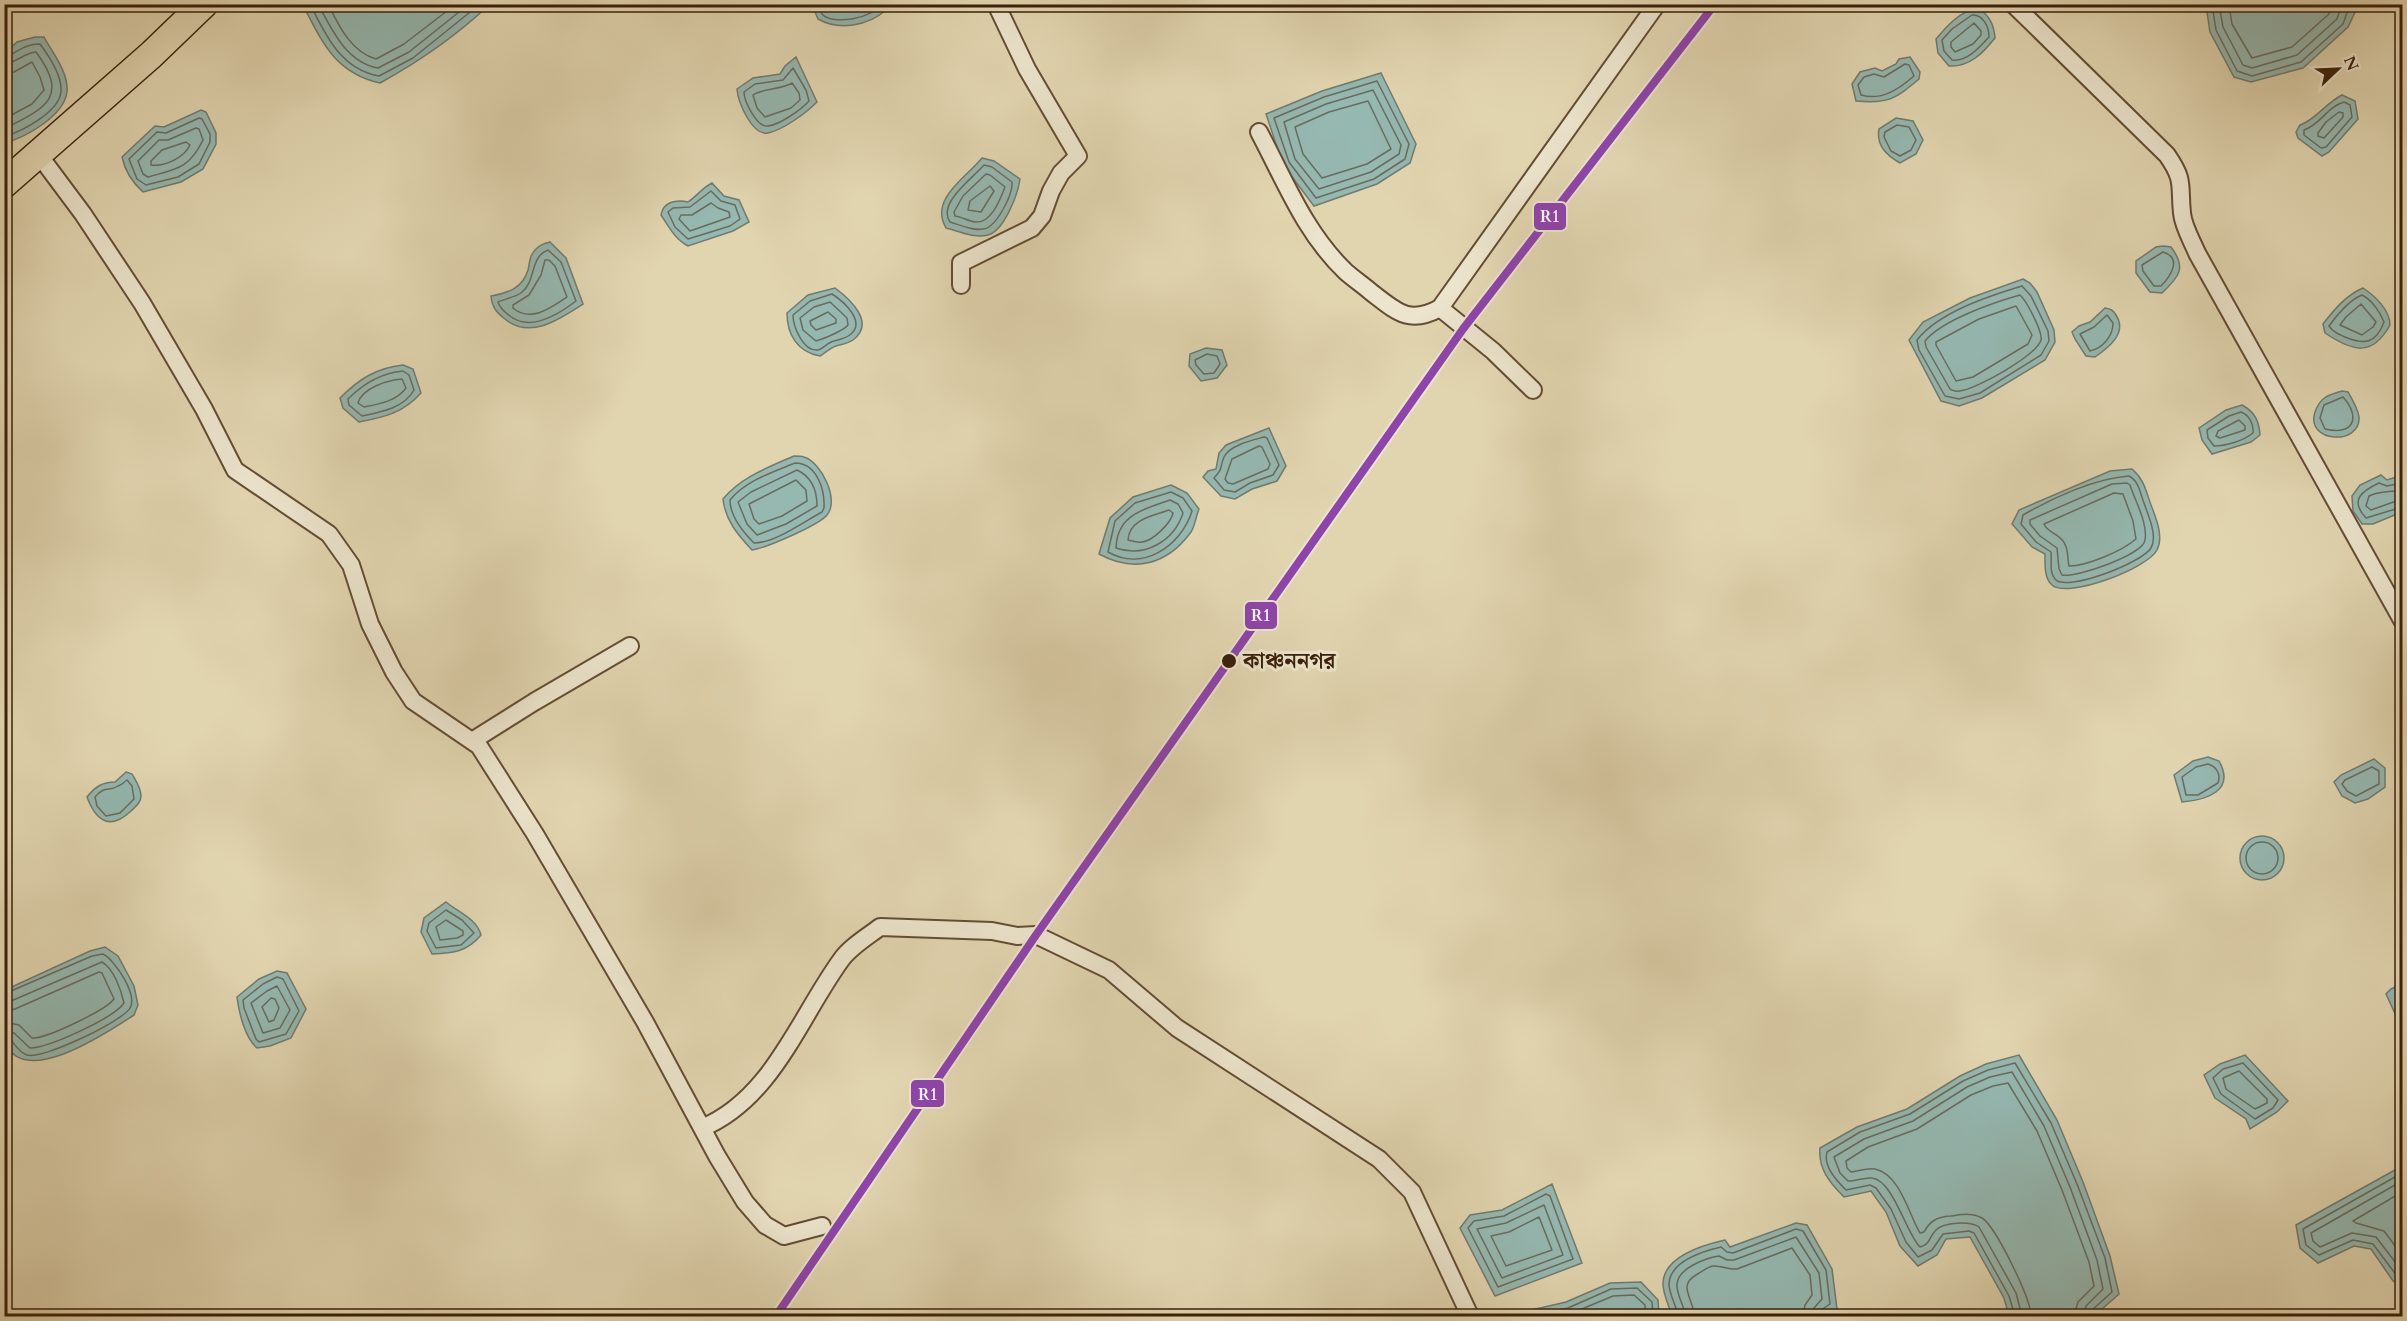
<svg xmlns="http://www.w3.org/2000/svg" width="2407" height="1321" font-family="Cardo,'Noto Serif Bengali',serif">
	<rect width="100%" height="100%" fill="#e1d5b0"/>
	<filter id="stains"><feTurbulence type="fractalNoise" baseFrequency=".00333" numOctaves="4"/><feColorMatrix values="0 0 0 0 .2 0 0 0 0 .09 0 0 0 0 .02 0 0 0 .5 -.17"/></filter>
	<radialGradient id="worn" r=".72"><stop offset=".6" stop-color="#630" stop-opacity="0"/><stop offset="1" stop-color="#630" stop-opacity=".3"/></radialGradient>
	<!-- water -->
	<path fill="#95b8b1" stroke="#717b6f" stroke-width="1.5" d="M303,5H489C456,36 420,61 380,83C335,73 322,42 303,5Z
		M812,5H886V10C868,26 839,31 818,19Z
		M2206,5L2356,4V10L2348,27L2303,68L2251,82L2234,77L2210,32Z
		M1978,8C1990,16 1994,25 1995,38C1983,53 1970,67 1949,66L1938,53L1936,39C1947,26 1960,11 1978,8Z
		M35,37H44C52,52 69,73 67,92C64,116 26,137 5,143V53L17,42Z
		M796,57L817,102C806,113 783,130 768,133C752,136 738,102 737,89L753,78L780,74L785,66Z
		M1910,57L1920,72L1919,79C1895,99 1889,104 1856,101L1852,84L1860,72L1875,68L1882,71L1896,64L1899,59Z
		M1381,73L1416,144L1410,163L1377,184L1314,206L1283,165L1266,114L1322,91Z
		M2342,95L2355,101L2358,119L2329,152L2322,156L2298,138L2296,132L2300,125C2314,121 2326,103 2342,95Z
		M201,110L206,112L216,133V144L203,169L181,182L143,192C132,182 125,172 122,157L155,126L164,127Z
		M1896,118L1913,121L1923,140L1916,154L1900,163C1886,155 1876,145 1879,129Z
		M982,158L994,161L1020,179C1018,194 1004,231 988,235C975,239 958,231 946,228C929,199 966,178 982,158Z
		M712,183L724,196L739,200L749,222L733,231L688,246C675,239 669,227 661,215C663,202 676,199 688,202C697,196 702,188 712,183Z
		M550,242L566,258L583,304C560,319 530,340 505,319C496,312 492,307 491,296C508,293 523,288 528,270C530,262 529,255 537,248C540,245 546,243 550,242Z
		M2163,246L2171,247C2187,268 2179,277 2162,293L2150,292L2136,273V261L2156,247Z
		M2023,279L2030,283L2037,292L2054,330L2055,342L2045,360L1982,398L1959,406L1941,401L1909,340L1923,322L1970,298Z
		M835,288C850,299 876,323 853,340C847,344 842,344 836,346C830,348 825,353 820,356C797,352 787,334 787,313L808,295Z
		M2363,288C2375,296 2390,310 2390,325C2372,358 2352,351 2325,333L2323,324C2334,310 2346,295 2363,288Z
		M2105,308C2111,309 2113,310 2116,315C2128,333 2108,348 2095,357L2086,356L2075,339L2072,332L2079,326L2090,322Z
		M1206,348L1222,350L1227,365L1217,378L1201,381L1189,366L1190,354Z
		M403,365L413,369L421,393C403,413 385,417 359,422L343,408L340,398C359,379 376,368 403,365Z
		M2342,391L2348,392C2352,399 2358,409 2359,417C2361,446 2305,443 2315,412C2320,398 2327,395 2342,391Z
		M2242,405C2255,412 2259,421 2260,435L2251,442L2212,454L2202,440L2199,428L2226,410Z
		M1269,428L1286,466L1277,481L1252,489L1235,499L1221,496L1203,477L1208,471L1216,469L1219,453L1226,445Z
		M794,456C797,456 801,456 804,457C821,462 840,500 827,515C819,525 766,548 752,550C738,535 725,520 723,499C741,477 769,467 794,456Z
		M2132,469C2144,479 2146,491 2151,505C2156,518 2164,537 2157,550C2148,568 2068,599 2052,585C2044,578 2045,564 2045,554L2032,547L2012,524L2019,510L2110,471Z
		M2381,475L2387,480L2399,476L2402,479V512L2373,524H2362L2353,511L2352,496L2360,485Z
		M1171,485L1187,493L1199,509C1196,516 1195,526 1191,532C1167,565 1134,573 1099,554L1110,518L1133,497Z
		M2208,757L2219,761C2236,791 2206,800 2182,802L2174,775L2193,761Z
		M2374,759L2385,768V787L2368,799L2355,803L2342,796L2334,782L2341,775Z
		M126,772L132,774C136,781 141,788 141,796C141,803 135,807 131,811C110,831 96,821 87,797C95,787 102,782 115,782Z
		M2240 858a22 22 0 1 1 44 0a22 22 0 1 1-44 0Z
		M446,902C458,912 477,919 481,935C467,952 453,953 432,954L421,932L424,918Z
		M105,947L118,956L134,986L138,1005L134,1015C109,1031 22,1091 5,1041C1,1030 4,1003 5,990L90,951Z
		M277,971L287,973L306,1009L291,1038L270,1046L257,1048C245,1038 239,1013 237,997L259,979Z
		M2402,984V1029L2386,994L2391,989Z
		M2019,1055L2057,1120L2083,1182L2110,1256L2119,1294L2094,1316H2009L2004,1298L1970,1237L1946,1239L1937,1255L1918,1266L1900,1246L1886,1212L1871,1191L1844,1197C1830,1183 1818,1169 1820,1148L1857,1127L1907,1109L1960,1076L1986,1064Z
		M2245,1055L2288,1101L2277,1112L2250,1129L2246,1119L2215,1098L2204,1075L2220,1064Z
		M2402,1166V1286L2393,1281L2371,1249L2354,1246L2318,1263L2300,1248L2296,1225Z
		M1552,1184L1582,1263L1495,1296L1460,1228L1470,1215L1502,1210Z
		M1796,1223L1807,1225L1832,1269L1837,1309L1820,1316H1672C1669,1306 1663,1294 1663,1284C1663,1256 1703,1245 1725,1240L1730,1247Z
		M1641,1282L1658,1300L1659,1316H1506L1566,1302L1610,1283Z"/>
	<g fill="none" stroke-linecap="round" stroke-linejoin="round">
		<!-- shore -->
		<path stroke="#686c5e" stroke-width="1.5" d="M310,4C326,36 341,69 379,76L413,58L480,4
			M318,4C332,30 346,62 378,68L409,52L469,4
			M328,4C339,26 351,52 376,59L404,44L456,4
			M818,4C819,6 821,13 822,14C832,26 875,18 880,4
			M2212,4L2216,30L2237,71L2252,76L2301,62L2343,24L2350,4
			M2219,4L2223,27L2243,65L2252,68L2297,55L2337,19L2342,4
			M2229,4L2232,24L2252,58L2292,47L2329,14L2333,4
			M1972,15C1983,14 1989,27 1989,37C1980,47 1967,62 1952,60L1944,51L1942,40L1952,29Z
			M1974,23L1981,31V35L1973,44L1955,52L1951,47V42Z
			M4,57C17,54 22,44 40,44C49,56 62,75 61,91C60,112 22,131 4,137
			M4,64C16,63 24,53 36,52C70,98 45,108 4,129
			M1905,64L1909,65L1914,76C1899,89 1882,101 1861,95L1858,85L1864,77L1874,74L1884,77Z
			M793,68L806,90L809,101C801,110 779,125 768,126C757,128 744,101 744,92L755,84L783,80Z
			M4,73L14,72L32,62L40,77L44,90L32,104L4,119
			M1377,81L1409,144L1405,159L1374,179L1316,198L1289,162L1274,118L1324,97Z
			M792,83L799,93L800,100L791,108L765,117L757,108L753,95C763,88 780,90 792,83Z
			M1373,90L1401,145L1399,154L1371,172L1319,189L1295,159L1284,122L1326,104Z
			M1368,101L1391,149L1367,164L1322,178L1303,154L1295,127L1329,112Z
			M2344,102L2350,105L2352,117L2326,147L2321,148L2304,135V130C2320,125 2327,107 2344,102Z
			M2339,112L2343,113V117L2324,138L2318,136V133L2326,122Z
			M199,118L202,119L210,134V142L199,164L178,177L146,185L137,179L129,159L157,132L166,133Z
			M1897,125L1909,127L1916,140L1911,150L1900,156L1891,151L1884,137L1885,132Z
			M196,128L199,129L203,140C189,169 176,169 148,177L143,174L138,161L159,140H168Z
			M186,142L190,145C184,158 164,167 151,165V161L162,150Z
			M984,165L992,167L1012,182C1013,195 996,228 983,229C972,231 961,225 950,222C937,203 973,178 984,165Z
			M986,174L990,175L1005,187C1000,200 991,224 975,222C968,221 962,217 955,216L954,212L963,196Z
			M990,186L994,191L981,212L968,210L970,201Z
			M711,191L721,201L735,205L740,219L730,226L688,239L675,227L668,212L673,208L690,207Z
			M711,203L718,208L729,212L730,217L690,231L679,219L681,215H692Z
			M548,250L561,262L576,301C559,314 530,332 510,316C505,312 500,309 498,302C505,299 515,297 521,293C537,281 529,257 548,250Z
			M2163,252C2183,258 2170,277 2161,286H2154L2143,271L2142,265Z
			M545,260H549L555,266L567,297C551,308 530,323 513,308V305L529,295L541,275Z
			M2022,286L2031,296L2048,331L2049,341L2041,355L1980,393L1959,399L1945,396L1919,350L1917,340C1939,312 1989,296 2022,286Z
			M832,294C843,301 866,321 851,334C845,339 840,339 834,341C828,342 823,349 818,350C803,352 793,326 793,315L810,301Z
			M2020,295C2026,300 2043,332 2041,340C2036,356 1975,390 1959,391C1957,392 1951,390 1950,389L1926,347L1925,341C1942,320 1995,302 2020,295Z
			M2362,295C2372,300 2380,312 2384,322C2376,344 2364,345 2345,337C2338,334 2333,332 2329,326C2337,315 2349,300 2362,295Z
			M830,302L847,318L848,325C843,331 823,339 816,341L803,330L800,318L814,307Z
			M2361,304L2376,322L2373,327L2362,335L2340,325L2346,317Z
			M2016,306L2032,335L2028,344L1973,377L1956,381L1936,345V342L1979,319Z
			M828,312L836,319V323L816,330L811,325L810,321Z
			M2107,315L2113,323C2113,336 2103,348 2090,351L2080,334L2094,327Z
			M1207,354L1217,356L1220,364L1214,373L1204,374L1196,365L1195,360Z
			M403,371L409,375L414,390C404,408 381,412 362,416L349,405L348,399C363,384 381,373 403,371Z
			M402,379L406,388C397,401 379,404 364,407L358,403C362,388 388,380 402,379Z
			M2343,397C2361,417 2354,436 2325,429L2320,418L2324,405Z
			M2241,412C2249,415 2254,424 2253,433C2243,441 2226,446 2214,446L2208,438L2207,430L2229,416Z
			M2239,420L2245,426V430L2220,438L2216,436L2218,431Z
			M1264,437L1267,438L1279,465L1273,475L1250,483L1235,492L1224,490L1214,478C1224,467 1219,469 1224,457C1230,445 1253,440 1264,437Z
			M1259,446L1262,447L1270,464L1268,469L1233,484L1228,483L1225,479L1232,459Z
			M795,463C817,463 825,490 824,508L822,512C803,522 775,543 754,543C743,532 730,517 730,500C745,481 773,472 795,463Z
			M797,470C812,477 817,490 817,506L786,524L757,535L747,524L738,502L751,492Z
			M2129,476C2139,481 2140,493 2144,503C2148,515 2158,536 2151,548C2143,562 2066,593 2055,579C2049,572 2052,561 2051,552L2036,542L2021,524L2023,515C2052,498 2096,478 2129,476Z
			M796,480L806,490L807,501L782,516L759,524L754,519L749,504Z
			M2127,483L2130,485C2135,501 2148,523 2145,540C2143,555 2076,578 2062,575L2059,569L2057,548L2040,536L2030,524V520L2112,484Z
			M2402,483L2387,486L2379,483C2362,491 2349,500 2366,518L2402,507
			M2402,491C2392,491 2377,492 2369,496L2366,506L2371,510L2402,499
			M1171,492L1183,498L1192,511C1181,546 1143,572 1108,552L1115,521L1135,503Z
			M2114,493L2123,494L2133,521L2136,539C2122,551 2087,566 2069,566C2067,557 2069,548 2063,541C2057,533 2047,532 2044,524Z
			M1170,500L1178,504L1183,513C1174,541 1145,558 1116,548C1117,514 1145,509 1170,500Z
			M1169,510L1173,513C1171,523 1153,541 1142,542C1138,543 1132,541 1128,540C1129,519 1153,516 1169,510Z
			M2208,764C2217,767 2221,774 2218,783L2198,795H2186L2182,777L2196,767Z
			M2372,767L2379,771V784L2356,796L2347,791L2342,784L2345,780Z
			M127,780L132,786L134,799L120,813L106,816L97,806L95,797C105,785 109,792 118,786C122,785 124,782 127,780Z
			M2246 858a16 16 0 1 1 32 0a16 16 0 1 1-32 0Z
			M446,910L462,920L474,933L461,945L436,948L427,931L429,923Z
			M446,920L463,931V935L457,938L440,940L436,927Z
			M277,977L283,979L299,1011L286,1034L259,1042L256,1039L244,1008L243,1000L263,984Z
			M277,986L290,1010L280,1028L263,1033L251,1003L267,991Z
			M4,994L92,956L103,954C115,960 138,995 130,1008C123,1021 42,1060 27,1055C20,1053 15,1045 11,1040L4,1038
			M271,998L275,999L279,1008L274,1020L269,1022L262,1007Z
			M4,1002L11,1001L102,962C114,969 121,990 124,1003C114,1018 48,1048 30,1048L14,1033L4,1031
			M4,1011L15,1009L99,972L102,973L114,999C106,1010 46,1039 32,1038L19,1025L4,1022
			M2243,1063L2278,1100L2273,1108L2255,1119L2221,1094L2213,1078L2223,1069Z
			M2239,1071L2267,1099V1103L2255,1109L2226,1089L2223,1078Z
			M2402,1173L2303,1229L2306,1245L2319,1255L2353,1240L2373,1244L2397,1276L2402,1279
			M2402,1181L2311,1233L2313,1241L2320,1247L2352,1233L2376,1237L2402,1271
			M2402,1192L2353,1221L2356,1223L2384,1231L2402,1255
			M1546,1194L1550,1196L1573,1259L1498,1287L1468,1228L1474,1221L1504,1216Z
			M1544,1205L1563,1255L1502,1278L1477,1229L1506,1223Z
			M1539,1217L1552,1250L1506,1266L1491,1236L1509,1232Z
			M1526,1316L1568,1308L1611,1289L1637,1288L1652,1302L1653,1316
			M1565,1316L1613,1296L1634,1295L1645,1305V1316
			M1678,1316C1677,1306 1669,1295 1669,1284C1670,1261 1704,1251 1721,1247L1727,1252L1733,1253L1796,1229L1803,1231L1826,1270L1830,1304L1821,1310L1820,1316
			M1685,1316C1685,1306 1676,1295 1677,1284C1678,1268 1706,1258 1719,1256L1727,1260H1734L1796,1237L1819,1273L1822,1299L1814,1308L1812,1316
			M1694,1316C1694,1299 1677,1286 1696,1275C1702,1272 1707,1267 1713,1266C1721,1265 1728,1270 1737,1269L1792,1248L1810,1275L1812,1295L1805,1305L1803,1316
			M2015,1316L2009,1296L1974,1233L1969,1231L1943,1234L1932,1250L1918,1257L1906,1242L1891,1209L1876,1188L1870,1185L1846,1190C1836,1180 1823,1166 1827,1152L1860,1132L1910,1114L1963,1081L1988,1070L2015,1063L2051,1123L2077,1184L2105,1258L2112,1292L2092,1310L2091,1316
			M2022,1316L2016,1293L1979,1227C1970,1221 1944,1222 1936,1230C1929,1237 1930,1245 1920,1247C1906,1233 1893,1180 1872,1178C1864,1177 1856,1181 1848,1181L1840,1173L1834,1157L1864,1139L1913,1121L1967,1087L1990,1077L2012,1072L2044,1126L2070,1187L2097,1260L2103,1289L2086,1306L2083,1316
			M2031,1316C2031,1299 1996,1227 1982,1218C1972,1212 1960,1215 1950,1216C1937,1217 1930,1221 1924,1232L1920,1233C1909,1215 1900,1174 1875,1169C1867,1168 1859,1171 1851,1172L1847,1168L1846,1161L1868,1147L1917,1129L1971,1095L1993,1086L2008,1083L2037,1131L2062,1190L2089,1262L2094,1286L2078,1302L2074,1316"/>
		<defs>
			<path id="minor" d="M2013,4L2167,155C2185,181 2179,184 2182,213C2183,226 2192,241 2197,253L2402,620
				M1259,132C1285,181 1305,233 1346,272C1354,279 1363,285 1371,292C1397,312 1409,325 1440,308
				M39,155L83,214L142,303L204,409L235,470L329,534L351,565L370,624L394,672L413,701L479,746L535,834L645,1022L717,1156L745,1202L765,1225L784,1236L822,1226
				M961,285V263L1032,228L1042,216L1051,191L1061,173L1078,156L1027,69L996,4
				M1533,390L1493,351L1440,308L1657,4
				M472,741L534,702L630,646
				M702,1128C772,1099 799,1018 841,960C850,947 867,937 880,927L992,931L1017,936L1036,935L1109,970L1177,1028L1379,1159L1412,1192L1470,1316"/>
			<path id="trunk" d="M4,184L151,55L204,4"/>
		</defs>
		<!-- minor casing -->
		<use href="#minor" stroke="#644d34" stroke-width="20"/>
		<!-- trunk casing -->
		<use href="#trunk" stroke="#3a200b" stroke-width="30"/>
		<!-- minor -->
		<use href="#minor" stroke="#ece4cc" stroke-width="16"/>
		<!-- trunk -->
		<use href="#trunk" stroke="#e1d5b0" stroke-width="27"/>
		<defs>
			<path id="rail-1" d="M776,1316L1036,935L1463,329L1715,4"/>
		</defs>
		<!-- rail-1 casing -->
		<use href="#rail-1" stroke="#ece4cc" stroke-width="12"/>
		<!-- rail-1 -->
		<use href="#rail-1" stroke="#8e44ad" stroke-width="8"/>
	</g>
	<!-- markers -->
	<circle fill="#3a200b" stroke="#ece4cc" stroke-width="2" cx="1229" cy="661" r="8"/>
	<g text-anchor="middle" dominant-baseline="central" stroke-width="6" stroke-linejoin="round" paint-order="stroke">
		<!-- stop labels -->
		<g font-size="22" font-weight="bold" fill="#3a200b" stroke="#ece4cc" text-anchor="start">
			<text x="1243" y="661">কাঞ্চননগর</text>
		</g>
	</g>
	<g stroke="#ece4cc" stroke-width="2">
		<rect x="1533" y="202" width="34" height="29" rx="6" fill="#8e44ad"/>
		<rect x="1244" y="601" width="34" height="29" rx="6" fill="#8e44ad"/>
		<rect x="910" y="1079" width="35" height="29" rx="6" fill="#8e44ad"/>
	</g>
	<g font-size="16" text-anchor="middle" font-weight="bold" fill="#fff">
		<text x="1550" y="222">R1</text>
		<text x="1261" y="621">R1</text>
		<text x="928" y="1100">R1</text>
	</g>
	<!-- margin -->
	<rect width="2407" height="1321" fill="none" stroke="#e1d5b0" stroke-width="24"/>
	<rect x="6" y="6" width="2395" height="1309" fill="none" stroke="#3a200b" stroke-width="3"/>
	<rect x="12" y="12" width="2383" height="1297" fill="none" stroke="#3a200b" stroke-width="1.5"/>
	<!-- north arrow -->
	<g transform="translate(2338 69) rotate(67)" stroke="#ece4cc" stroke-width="4.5" paint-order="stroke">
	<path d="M0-4.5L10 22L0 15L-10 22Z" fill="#3a200b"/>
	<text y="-9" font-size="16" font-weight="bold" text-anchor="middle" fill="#3a200b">N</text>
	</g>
	<rect width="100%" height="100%" filter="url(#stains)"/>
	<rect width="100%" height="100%" fill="url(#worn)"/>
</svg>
